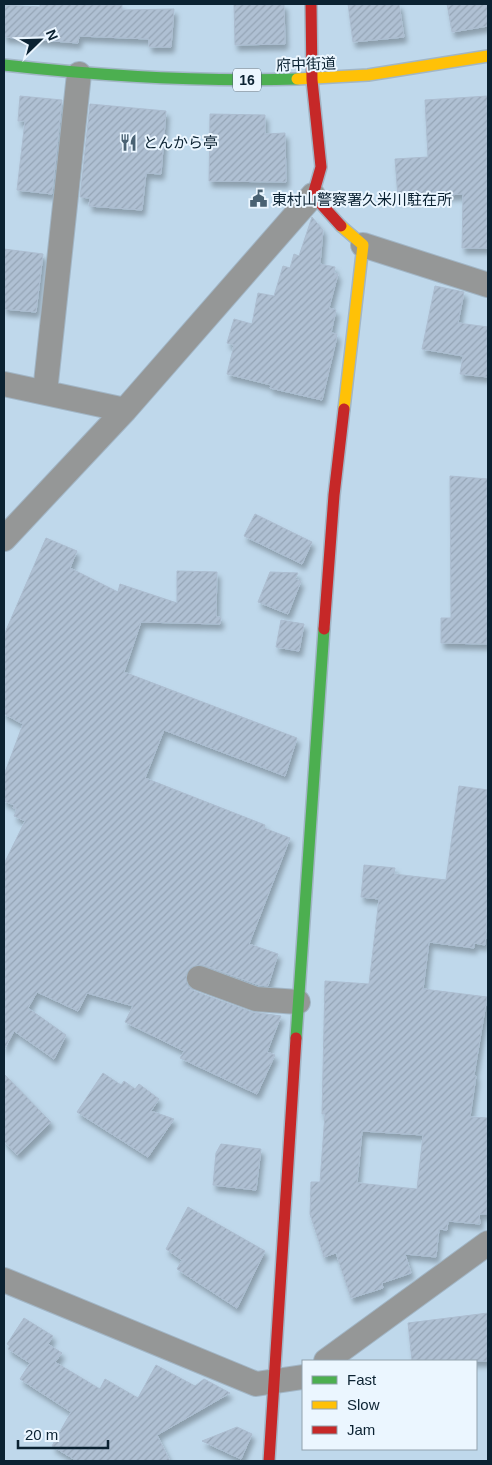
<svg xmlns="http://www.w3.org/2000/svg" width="492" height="1465" font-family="Helvetica,'Noto Sans JP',sans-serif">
	<defs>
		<pattern id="building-hatch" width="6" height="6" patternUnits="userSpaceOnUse" patternTransform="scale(1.25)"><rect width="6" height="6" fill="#afc0d3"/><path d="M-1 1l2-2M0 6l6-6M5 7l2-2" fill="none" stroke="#95a5b6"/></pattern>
		<filter id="shadow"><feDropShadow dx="3" dy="5.5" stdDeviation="2.5" flood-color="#0004"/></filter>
	</defs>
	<rect width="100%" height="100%" fill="#bfd8eb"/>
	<!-- building -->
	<path fill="url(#building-hatch)" stroke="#acbdd0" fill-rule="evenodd" filter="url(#shadow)" d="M40,4L122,5V10L174,9L171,47H149V39L79,36L78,43L4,37V5L40,7Z
		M234,4H284L285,44L235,45Z
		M348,4H399L404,37L353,42Z
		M447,4H488V26L452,32Z
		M20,96L62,100L52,194L17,190L25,121H18Z
		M488,96V248H462L463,194L398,198L395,159L428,157L425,100Z
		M90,104L166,111L161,174L146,173L142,210L89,206L90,198L80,197Z
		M210,114L265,115V134L285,133L286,182L209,181Z
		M312,217L323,230L320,264L335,267L334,273L338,274L329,308L336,310L331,333L337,334L336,341L322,400L270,388L271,385L227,374L234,345L227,343L234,319L252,324L258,293L274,296L283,266L290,268L294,254L299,256Z
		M4,249L43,254L36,312L4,309Z
		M435,286L464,292L458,323L488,327V377L460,374L463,356L422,349Z
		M450,476L488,479V644L441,643V618H451Z
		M255,514L312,542L302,564L244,536Z
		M46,538L77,551L70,568L118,592L120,584L177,603V571L217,572L216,616L221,618L220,624L141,622L124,672L297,738L285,776L164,730L145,778L265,825L264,828L290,838L249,944L278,954L268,986L259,985L203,965L191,967L186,974L188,986L194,991L252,1012L281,1016L267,1052L275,1055L257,1094L180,1058L184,1051L125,1022L133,1006L87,993L78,1011L37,992L28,1008L66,1035L54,1059L14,1031L4,1050V864L25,821L14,816L17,809L13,808L14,805L4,801V775L23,724L4,714V635Z
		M270,572L298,573L295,579L301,581L288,614L258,602Z
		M281,620L304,624L299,651L276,647Z
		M459,786L488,790V912L485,945L474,943V948L429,942L423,989L487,997L474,1075L476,1076L470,1117L488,1118V1214H479L480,1224L448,1221L447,1230L439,1229L436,1257L405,1254L411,1273L382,1283L383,1288L351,1298L336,1253L324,1257L310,1214L311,1182H320L325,1114H322L325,981L369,984L379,899L361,897L364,865L395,868L394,874L446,880ZM362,1131L423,1135L417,1189L357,1183Z
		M103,1073L121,1085L124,1081L135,1089L139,1084L159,1099L151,1111L174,1119L148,1157L77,1112Z
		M4,1074L51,1122L17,1155L4,1141Z
		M221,1144L261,1149L256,1190L213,1185L216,1153Z
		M188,1207L265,1251L237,1308L177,1269L182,1260L166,1249Z
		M488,1313V1361H412L408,1323Z
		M24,1318L53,1336L48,1344L62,1353L55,1362L100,1389L105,1379L138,1398L156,1365L195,1386L204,1379L230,1393L157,1435L170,1461H77L52,1446L71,1412L20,1379L30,1363L8,1349L10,1346L7,1344Z
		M237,1427L252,1434L241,1459L202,1441Z"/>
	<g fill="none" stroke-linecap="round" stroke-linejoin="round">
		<defs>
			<path id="street" d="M363,245L488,285
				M4,384L125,410
				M45,392L79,74
				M4,539L125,410L313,195
				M199,978L256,999L298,1002
				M4,1280L256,1384L303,1377
				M326,1361L488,1243"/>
			<path id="fast" d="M4,65C102,76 199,82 297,79
				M296,1038L324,629"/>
			<path id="slow" d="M297,79L368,75L488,56
				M341,226L363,245L344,409"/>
			<path id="jam" d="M311,4L312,80L321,167L313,195L341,226
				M324,629L334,495L344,409
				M269,1461L296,1038"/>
		</defs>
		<!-- street casing -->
		<use href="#street" stroke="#a2b6c6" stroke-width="26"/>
		<!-- fast casing -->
		<use href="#fast" stroke="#a2b6c6" stroke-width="14"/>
		<!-- slow casing -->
		<use href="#slow" stroke="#a2b6c6" stroke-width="14"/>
		<!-- jam casing -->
		<use href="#jam" stroke="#a2b6c6" stroke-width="14"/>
		<!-- street -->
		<use href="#street" stroke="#959797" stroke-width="24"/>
		<!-- fast -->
		<use href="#fast" stroke="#4caf50" stroke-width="11"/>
		<!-- slow -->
		<use href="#slow" stroke="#ffc107" stroke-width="11"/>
		<!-- jam -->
		<use href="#jam" stroke="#c62828" stroke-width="11"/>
	</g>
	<!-- icons -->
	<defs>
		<symbol id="restaurant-bare" viewBox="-9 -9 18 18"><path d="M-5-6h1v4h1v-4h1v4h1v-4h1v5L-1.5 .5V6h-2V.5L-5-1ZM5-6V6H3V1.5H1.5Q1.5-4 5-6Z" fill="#4a6273" stroke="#ebf6ff" stroke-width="2.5" paint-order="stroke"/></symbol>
		<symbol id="civic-bare" viewBox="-9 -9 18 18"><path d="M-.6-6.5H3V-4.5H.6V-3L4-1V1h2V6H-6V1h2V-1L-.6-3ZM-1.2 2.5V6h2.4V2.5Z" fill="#4a6273" stroke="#ebf6ff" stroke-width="2.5" paint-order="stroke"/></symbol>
	</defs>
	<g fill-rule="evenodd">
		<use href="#restaurant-bare" x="116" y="130" width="25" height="25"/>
		<use href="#civic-bare" x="246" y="186" width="25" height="25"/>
	</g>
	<g text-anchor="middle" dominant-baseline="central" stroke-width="4" stroke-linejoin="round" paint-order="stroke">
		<!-- shield labels -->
		<rect fill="#ebf6ff" stroke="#4e6270" stroke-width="1" x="233" y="68.5" width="28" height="23" rx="4"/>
		<g font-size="14" font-weight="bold" fill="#0b2232">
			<text x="247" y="80">16</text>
		</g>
		<!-- street labels -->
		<g font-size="15" fill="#0b2232" stroke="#ebf6ff">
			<text transform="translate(306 64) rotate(-2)">府中街道</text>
		</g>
		<!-- poi labels -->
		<g font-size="15" fill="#0b2232" stroke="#ebf6ff" text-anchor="start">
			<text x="143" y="142">とんから亭</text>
			<text x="272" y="199">東村山警察署久米川駐在所</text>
		</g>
	</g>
	<!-- border -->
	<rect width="492" height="1465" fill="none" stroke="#0b2232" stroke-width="10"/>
	<!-- legend -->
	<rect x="302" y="1360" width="175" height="90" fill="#ebf6ff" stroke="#91a1ad"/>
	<rect x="312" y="1376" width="25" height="8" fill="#4caf50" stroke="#91a1ad"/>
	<text x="347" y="1385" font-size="15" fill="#0b2232">Fast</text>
	<rect x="312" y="1401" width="25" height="8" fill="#ffc107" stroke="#91a1ad"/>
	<text x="347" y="1410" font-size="15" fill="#0b2232">Slow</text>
	<rect x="312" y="1426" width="25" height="8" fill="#c62828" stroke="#91a1ad"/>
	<text x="347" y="1435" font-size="15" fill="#0b2232">Jam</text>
	<!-- north arrow -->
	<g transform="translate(40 40) rotate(67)" stroke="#ebf6ff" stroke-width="4" paint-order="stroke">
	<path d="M0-4L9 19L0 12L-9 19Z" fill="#0b2232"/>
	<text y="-8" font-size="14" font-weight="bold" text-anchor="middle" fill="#0b2232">N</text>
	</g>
	<!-- scale -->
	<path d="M18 1440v8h90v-8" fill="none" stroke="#0b2232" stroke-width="2.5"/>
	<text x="25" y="1440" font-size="15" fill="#0b2232" stroke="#ebf6ff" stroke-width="4" paint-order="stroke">20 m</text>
</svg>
